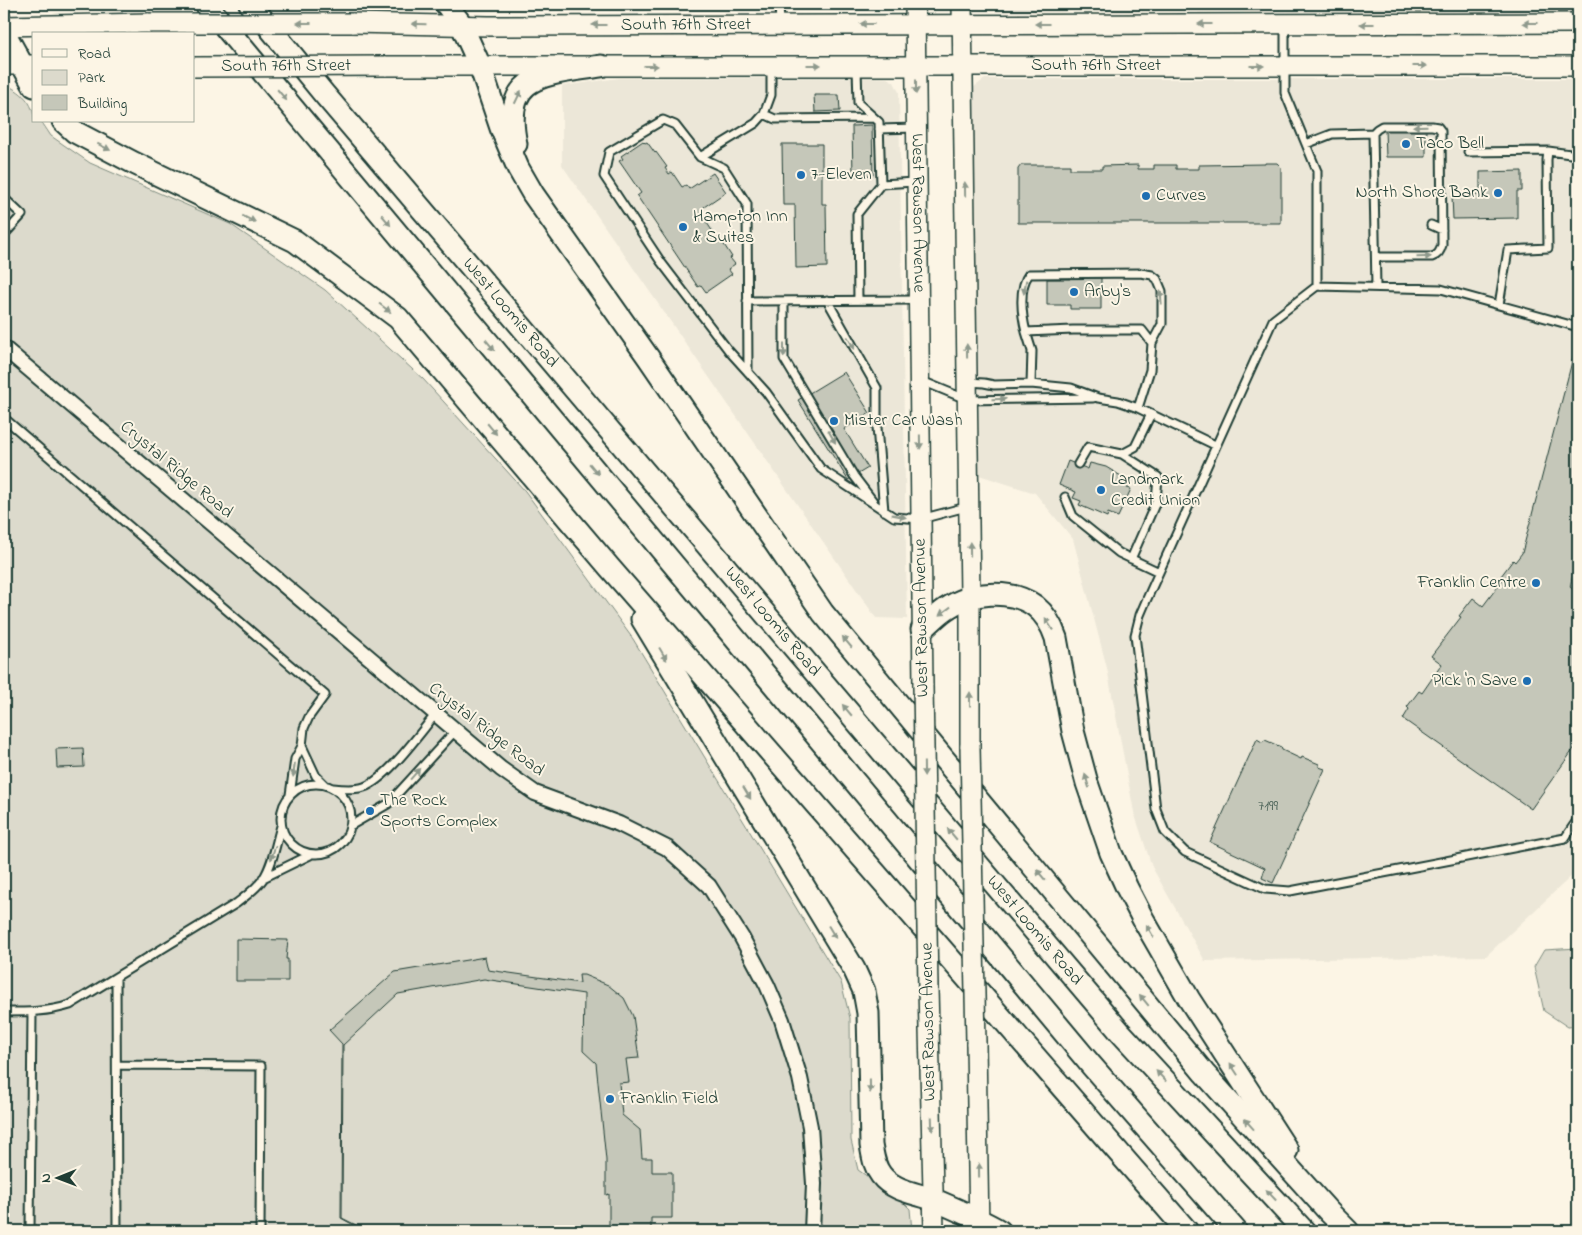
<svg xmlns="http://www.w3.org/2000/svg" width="1582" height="1235" font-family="'Indie Flower',sans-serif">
	<rect width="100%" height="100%" fill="#fcf5e5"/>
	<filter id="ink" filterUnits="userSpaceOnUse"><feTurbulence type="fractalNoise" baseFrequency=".02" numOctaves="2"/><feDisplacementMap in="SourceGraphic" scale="10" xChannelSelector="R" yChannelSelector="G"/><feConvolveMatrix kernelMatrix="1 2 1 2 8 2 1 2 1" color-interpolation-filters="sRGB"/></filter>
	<g filter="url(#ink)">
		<!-- built -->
		<path fill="#ece7d8" d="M537,4H893L891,7L882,11H538Z
			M974,4H1578V13L1000,11L984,10Z
			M871,77L887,78L894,82L899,92L907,619L876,618L562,165V86L619,78Z
			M985,79H1578V870L1486,956L1205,961L1152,867L1134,812L1107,668L1073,539L1035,493L979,475L971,96L974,87Z"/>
		<!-- green -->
		<path fill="#dcdacc" stroke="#7e8c80" d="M4,84C21,91 34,102 34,121H41L51,136L90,163L230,224L325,290L423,379L525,491L633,639L841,982L850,1018L851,1140L858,1170L900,1199L910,1209L912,1231H4Z
			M1578,948V1026L1568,1027L1544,1011L1534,967L1544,950Z"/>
		<!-- building -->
		<path fill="#c5c7b9" stroke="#1f3d34" d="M814,95H839L840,111L815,112Z
			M872,125L873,175L853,176L852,126Z
			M1385,130H1426V157H1386Z
			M643,141L645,143L647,142L655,153L656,152L667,167L665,168L669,174L672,172L682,187L686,185L689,189L713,173L726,192L701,209L703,212L701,214L719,241L721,240L732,257L730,258L735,264L728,269L732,274L706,292L701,285L698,287L637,196L641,193L619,161L623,159L621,156Z
			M782,144H822V204H826L827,267L796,268L795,205H783Z
			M1265,163H1277L1281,167V223H1018V169L1021,165H1070V169H1102V166L1138,165V169H1154V165H1176V169H1199V165L1265,164Z
			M1522,171V191H1517V218L1453,219L1452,196L1480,195V172Z
			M1070,277L1101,278V309H1070V305H1047V279H1070Z
			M1578,351V567L1575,566L1570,587L1578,593V743L1531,809L1403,719L1409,709L1407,707L1419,691L1422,693L1442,664L1431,656L1461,617L1459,616L1473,598L1483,606L1504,578L1501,576L1513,560L1515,562L1522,553L1574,354Z
			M844,372L870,413L844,429L868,468L848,480L798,400Z
			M1068,461L1088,469L1090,463L1106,467L1131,482L1127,488L1131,489L1118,517L1108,513L1107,517L1079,505L1081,501L1073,498L1076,492L1059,485Z
			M1257,739L1262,742L1265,740L1281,747L1282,750L1301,759L1302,757L1319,764V767L1325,769L1273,883L1262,878L1265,868L1210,842Z
			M83,748L84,767L57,768L56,749Z
			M236,939L288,940L286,959H288V981H236Z
			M485,957L488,970L580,983L579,975H584L608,985L624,998L633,1016L639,1058L626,1059L629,1082L619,1083L622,1115L640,1130L642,1158H652V1172H672V1218H651V1231H607L609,1227V1194L606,1195V1160L596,1063L583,1051L584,994L484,979L398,994L343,1045L342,1218L360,1227H415L429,1231H366V1227L359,1228L341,1218L342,1044L329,1030L395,972Z"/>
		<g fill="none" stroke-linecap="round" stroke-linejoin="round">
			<defs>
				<path id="service" d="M779,4L780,24
					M1285,25V93L1317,171V286
					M857,68L858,103L879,122L881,184L857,214L858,300
					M764,114L775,119L874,118
					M879,129L916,128
					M1373,133L1377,129L1382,126H1432L1438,127L1441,131L1442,245C1440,252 1438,255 1432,257H1376
					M1306,144L1332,134L1373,133L1376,287
					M1468,152L1548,151
					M700,157L756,123L764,114L771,95V66
					M881,184L915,182
					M4,198L22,215L4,235
					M1431,225L1442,230
					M827,300L877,388V427L884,511
					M747,301L918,300
					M784,301V359L854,476L873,501
					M1499,305L1508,250L1548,248L1547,160L1548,151L1578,155
					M1578,327L1441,289L1317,286L1273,320L1146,601L1140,615L1135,635L1156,809L1165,832L1185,852L1265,889L1290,891L1565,838L1578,819
					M1026,332C1022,316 1018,288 1029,274L1141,273L1152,275L1157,279L1162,291V324L1152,343
					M748,372L747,204L724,168L700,157L675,125L663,120L609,152L604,176L661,262L729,351L766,392L821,469L894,517L921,519L966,507
					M922,381L968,400L1093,398
					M968,382L984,383L994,385L1031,384L1071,388L1098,398L1118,401L1138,408L1215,445
					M1031,384L1032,351L1026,332L1073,330H1142L1152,343L1150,370L1138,408
					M4,418L325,695L309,717L304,728L302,746L295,759L290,795
					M1122,454L1135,447L1151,414
					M1078,464L1088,447L1122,454L1158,477L1156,502L1131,559
					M1065,497L1073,516L1119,553L1159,572
					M302,746L316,776L325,785
					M281 819a35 35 0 1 1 70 0a35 35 0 1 1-70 0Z
					M333,788C343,789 355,790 364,787C387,779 419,734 435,715
					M350,826L388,804L455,731
					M263,878L310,855
					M116,977L117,1231
					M4,1012C27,1012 48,1012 70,1005L237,903C246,896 256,889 263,879C273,864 276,843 281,826
					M117,1065L261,1066L260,1231
					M30,1231L32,1012"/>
				<path id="minor" d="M4,348L501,769L535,793L619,824L667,848L709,886L742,938L767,985L782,1020L800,1078L810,1127L814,1184L812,1231"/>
				<g id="secondary">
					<path id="s1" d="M915,4L923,686"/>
					<path d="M962,4L970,597V747"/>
					<path id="s2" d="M352,23L488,26L1578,23"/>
					<path d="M4,26L149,23"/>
					<path d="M4,65H34"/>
					<path id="s3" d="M385,66H1578"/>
					<path d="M928,988L934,1231"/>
					<path d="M976,1043L979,1231"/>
				</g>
				<g id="primary">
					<path d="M206,4L1091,1065L1236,1231"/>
					<path id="s4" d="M250,4L324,94L1121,1033L1304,1231"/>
					<path d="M446,4L461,24L480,66L501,128L518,168L533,194L648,357L823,613L1204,1073L1329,1212L1348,1231"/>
					<path d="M4,32L34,86"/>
					<path d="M63,121L75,132L134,163L295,241L398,318L610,568L1187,1231"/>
					<path d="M516,144C501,72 546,75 601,66"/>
					<path d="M642,619L854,969L864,991L868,1013L871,1145C873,1156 874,1166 881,1175C894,1192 918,1193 937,1201C958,1210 979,1219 1000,1231"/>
					<path d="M922,630C930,623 937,615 946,609C970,592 1010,588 1035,606C1045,614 1052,626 1056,638L1073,731L1087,783L1111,853L1127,888L1143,919L1189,999L1287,1150"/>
				</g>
			</defs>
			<!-- service casing -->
			<use href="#service" stroke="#1f3d34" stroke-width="11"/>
			<!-- minor casing -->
			<use href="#minor" stroke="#1f3d34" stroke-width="18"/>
			<!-- secondary casing -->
			<use href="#secondary" stroke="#1f3d34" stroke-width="22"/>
			<!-- primary casing -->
			<use href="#primary" stroke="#1f3d34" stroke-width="25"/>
			<!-- service -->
			<use href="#service" stroke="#fcf5e5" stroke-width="7"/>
			<!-- minor -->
			<use href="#minor" stroke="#fcf5e5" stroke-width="14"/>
			<!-- secondary -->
			<use href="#secondary" stroke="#fcf5e5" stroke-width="19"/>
			<!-- primary -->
			<use href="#primary" stroke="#fcf5e5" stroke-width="21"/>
			<defs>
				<g id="secondary-bridge">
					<path d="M149,23H352"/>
					<path id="s5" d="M194,67L385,66"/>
					<path d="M923,686L928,988"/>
					<path d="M970,747L976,1043"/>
				</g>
			</defs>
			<!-- secondary-bridge casing -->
			<use href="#secondary-bridge" stroke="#1f3d34" stroke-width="22" stroke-linecap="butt"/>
			<!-- secondary-bridge -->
			<use href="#secondary-bridge" stroke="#fcf5e5" stroke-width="19"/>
		</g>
		<!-- one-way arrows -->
		<defs><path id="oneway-solid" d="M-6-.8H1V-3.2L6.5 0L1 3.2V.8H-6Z" transform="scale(1.25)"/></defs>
		<g fill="#8e998c">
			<use href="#oneway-solid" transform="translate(304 23) rotate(-180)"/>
			<use href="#oneway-solid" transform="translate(1530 23) rotate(180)"/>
			<use href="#oneway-solid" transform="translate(419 24) rotate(-179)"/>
			<use href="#oneway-solid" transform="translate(867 24) rotate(180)"/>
			<use href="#oneway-solid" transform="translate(1042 24) rotate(180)"/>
			<use href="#oneway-solid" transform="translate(1205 24) rotate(180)"/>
			<use href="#oneway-solid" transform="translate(1367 24) rotate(180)"/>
			<use href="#oneway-solid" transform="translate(599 25) rotate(180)"/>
			<use href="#oneway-solid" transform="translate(814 65)"/>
			<use href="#oneway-solid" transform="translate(651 66)"/>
			<use href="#oneway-solid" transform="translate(1257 66)"/>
			<use href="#oneway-solid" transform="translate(1420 66)"/>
			<use href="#oneway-solid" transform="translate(916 87) rotate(90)"/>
			<use href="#oneway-solid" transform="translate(282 95) rotate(50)"/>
			<use href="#oneway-solid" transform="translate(518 97) rotate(-64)"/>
			<use href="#oneway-solid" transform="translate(1420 126) rotate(179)"/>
			<use href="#oneway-solid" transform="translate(104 147) rotate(27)"/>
			<use href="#oneway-solid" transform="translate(965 189) rotate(-91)"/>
			<use href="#oneway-solid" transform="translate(249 219) rotate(26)"/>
			<use href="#oneway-solid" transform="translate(386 220) rotate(50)"/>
			<use href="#oneway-solid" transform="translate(1424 257) rotate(-2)"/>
			<use href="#oneway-solid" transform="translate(1025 287) rotate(100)"/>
			<use href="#oneway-solid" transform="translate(1161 297) rotate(-95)"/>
			<use href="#oneway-solid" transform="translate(385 308) rotate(37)"/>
			<use href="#oneway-solid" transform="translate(851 343) rotate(60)"/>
			<use href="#oneway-solid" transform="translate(490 345) rotate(50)"/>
			<use href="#oneway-solid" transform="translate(784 350) rotate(90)"/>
			<use href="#oneway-solid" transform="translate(967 351) rotate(-91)"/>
			<use href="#oneway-solid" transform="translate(999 399) rotate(-1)"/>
			<use href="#oneway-solid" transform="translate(492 429) rotate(50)"/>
			<use href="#oneway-solid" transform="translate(832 437) rotate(60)"/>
			<use href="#oneway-solid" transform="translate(920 442) rotate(89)"/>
			<use href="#oneway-solid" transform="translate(594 469) rotate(50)"/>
			<use href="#oneway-solid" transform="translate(899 516) rotate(12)"/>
			<use href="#oneway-solid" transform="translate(970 549) rotate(-91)"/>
			<use href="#oneway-solid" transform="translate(945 611) rotate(144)"/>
			<use href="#oneway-solid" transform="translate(1049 624) rotate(-122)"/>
			<use href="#oneway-solid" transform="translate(847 642) rotate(-130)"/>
			<use href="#oneway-solid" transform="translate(663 654) rotate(59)"/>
			<use href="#oneway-solid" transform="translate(970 699) rotate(-90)"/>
			<use href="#oneway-solid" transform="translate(847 710) rotate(-130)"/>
			<use href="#oneway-solid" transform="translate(924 769) rotate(89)"/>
			<use href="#oneway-solid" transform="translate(294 770) rotate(97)"/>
			<use href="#oneway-solid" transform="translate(415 774) rotate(-49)"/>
			<use href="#oneway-solid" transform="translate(1087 781) rotate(-107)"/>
			<use href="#oneway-solid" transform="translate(747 793) rotate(59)"/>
			<use href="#oneway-solid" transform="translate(952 834) rotate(-130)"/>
			<use href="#oneway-solid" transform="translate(273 853) rotate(108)"/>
			<use href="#oneway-solid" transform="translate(1041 875) rotate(-130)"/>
			<use href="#oneway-solid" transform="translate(1150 931) rotate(-120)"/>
			<use href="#oneway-solid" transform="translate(832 932) rotate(59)"/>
			<use href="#oneway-solid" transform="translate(1144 1000) rotate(-129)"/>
			<use href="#oneway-solid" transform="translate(1234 1069) rotate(-123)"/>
			<use href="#oneway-solid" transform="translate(1161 1076) rotate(-133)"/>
			<use href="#oneway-solid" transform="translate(870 1086) rotate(89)"/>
			<use href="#oneway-solid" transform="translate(932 1124) rotate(88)"/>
			<use href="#oneway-solid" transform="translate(1249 1124) rotate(-132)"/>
			<use href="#oneway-solid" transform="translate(979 1170) rotate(-91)"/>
			<use href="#oneway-solid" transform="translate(1271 1195) rotate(-133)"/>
		</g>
	</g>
	<!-- markers -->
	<g fill="#1f6fb2" stroke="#fcf5e5" stroke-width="2">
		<circle cx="1406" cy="144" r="5"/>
		<circle cx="801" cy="175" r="5"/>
		<circle cx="1498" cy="193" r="5"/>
		<circle cx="1146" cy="196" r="5"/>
		<circle cx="683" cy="227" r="5"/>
		<circle cx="1074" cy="292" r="5"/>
		<circle cx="834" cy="421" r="5"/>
		<circle cx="1101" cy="490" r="5"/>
		<circle cx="1536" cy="583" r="5"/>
		<circle cx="1527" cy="681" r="5"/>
		<circle cx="370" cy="811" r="5"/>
		<circle cx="610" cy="1099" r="5"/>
	</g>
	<g text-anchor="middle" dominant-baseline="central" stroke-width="4" stroke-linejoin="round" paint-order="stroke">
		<!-- number labels -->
		<g font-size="15" fill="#486055">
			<text x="1268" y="806">7199</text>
		</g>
		<!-- street labels -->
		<g font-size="18" fill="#1f3d34" stroke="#fcf5e5">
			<text stroke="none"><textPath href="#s2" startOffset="334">South 76th Street</textPath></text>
			<text stroke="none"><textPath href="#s5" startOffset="92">South 76th Street</textPath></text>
			<text stroke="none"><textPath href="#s3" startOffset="711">South 76th Street</textPath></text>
			<text stroke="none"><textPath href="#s1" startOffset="209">West Rawson Avenue</textPath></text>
			<text stroke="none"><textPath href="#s4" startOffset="404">West Loomis Road</textPath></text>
			<text transform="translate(176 470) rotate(40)">Crystal Ridge Road</text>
			<text transform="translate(922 618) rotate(-91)">West Rawson Avenue</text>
			<text stroke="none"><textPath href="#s4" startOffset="809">West Loomis Road</textPath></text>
			<text transform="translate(486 730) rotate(38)">Crystal Ridge Road</text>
			<text stroke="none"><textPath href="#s4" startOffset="1214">West Loomis Road</textPath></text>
			<text transform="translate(929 1022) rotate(-91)">West Rawson Avenue</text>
		</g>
		<!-- poi labels -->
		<g font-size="18" fill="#1f3d34" stroke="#fcf5e5" text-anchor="start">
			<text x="1416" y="144">Taco Bell</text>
			<text x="811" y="175">7-Eleven</text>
			<text x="1488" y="193" text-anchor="end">North Shore Bank</text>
			<text x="1156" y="196">Curves</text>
			<text x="693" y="217">Hampton Inn<tspan x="693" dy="21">&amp; Suites</tspan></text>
			<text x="1084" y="292">Arby's</text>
			<text x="844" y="421">Mister Car Wash</text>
			<text x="1111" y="480">Landmark<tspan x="1111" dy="21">Credit Union</tspan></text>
			<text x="1526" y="583" text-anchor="end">Franklin Centre</text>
			<text x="1517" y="681" text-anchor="end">Pick 'n Save</text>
			<text x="380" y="801">The Rock<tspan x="380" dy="21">Sports Complex</tspan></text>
			<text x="620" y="1099">Franklin Field</text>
		</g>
	</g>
	<!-- margin -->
	<rect width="1582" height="1235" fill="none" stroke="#fcf5e5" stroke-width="20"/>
	<rect x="10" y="10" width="1562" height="1215" fill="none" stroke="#1f3d34" stroke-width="2" filter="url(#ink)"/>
	<!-- legend -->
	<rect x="32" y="32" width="162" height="90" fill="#fcf5e5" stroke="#a4ab9e"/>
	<rect x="42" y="49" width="25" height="8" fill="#fcf5e5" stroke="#a4ab9e"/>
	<text x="78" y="58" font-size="15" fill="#1f3d34">Road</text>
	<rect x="42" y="70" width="25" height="15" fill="#dcdacc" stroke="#a4ab9e"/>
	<text x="78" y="82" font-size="15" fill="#1f3d34">Park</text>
	<rect x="42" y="95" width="25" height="15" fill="#c5c7b9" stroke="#a4ab9e"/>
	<text x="78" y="108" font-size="15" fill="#1f3d34">Building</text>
	<!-- north arrow -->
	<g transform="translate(58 1178) rotate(269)" stroke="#fcf5e5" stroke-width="4" paint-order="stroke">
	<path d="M0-4L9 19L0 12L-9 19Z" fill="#1f3d34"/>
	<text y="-8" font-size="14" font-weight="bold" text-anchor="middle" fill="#1f3d34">N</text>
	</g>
</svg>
